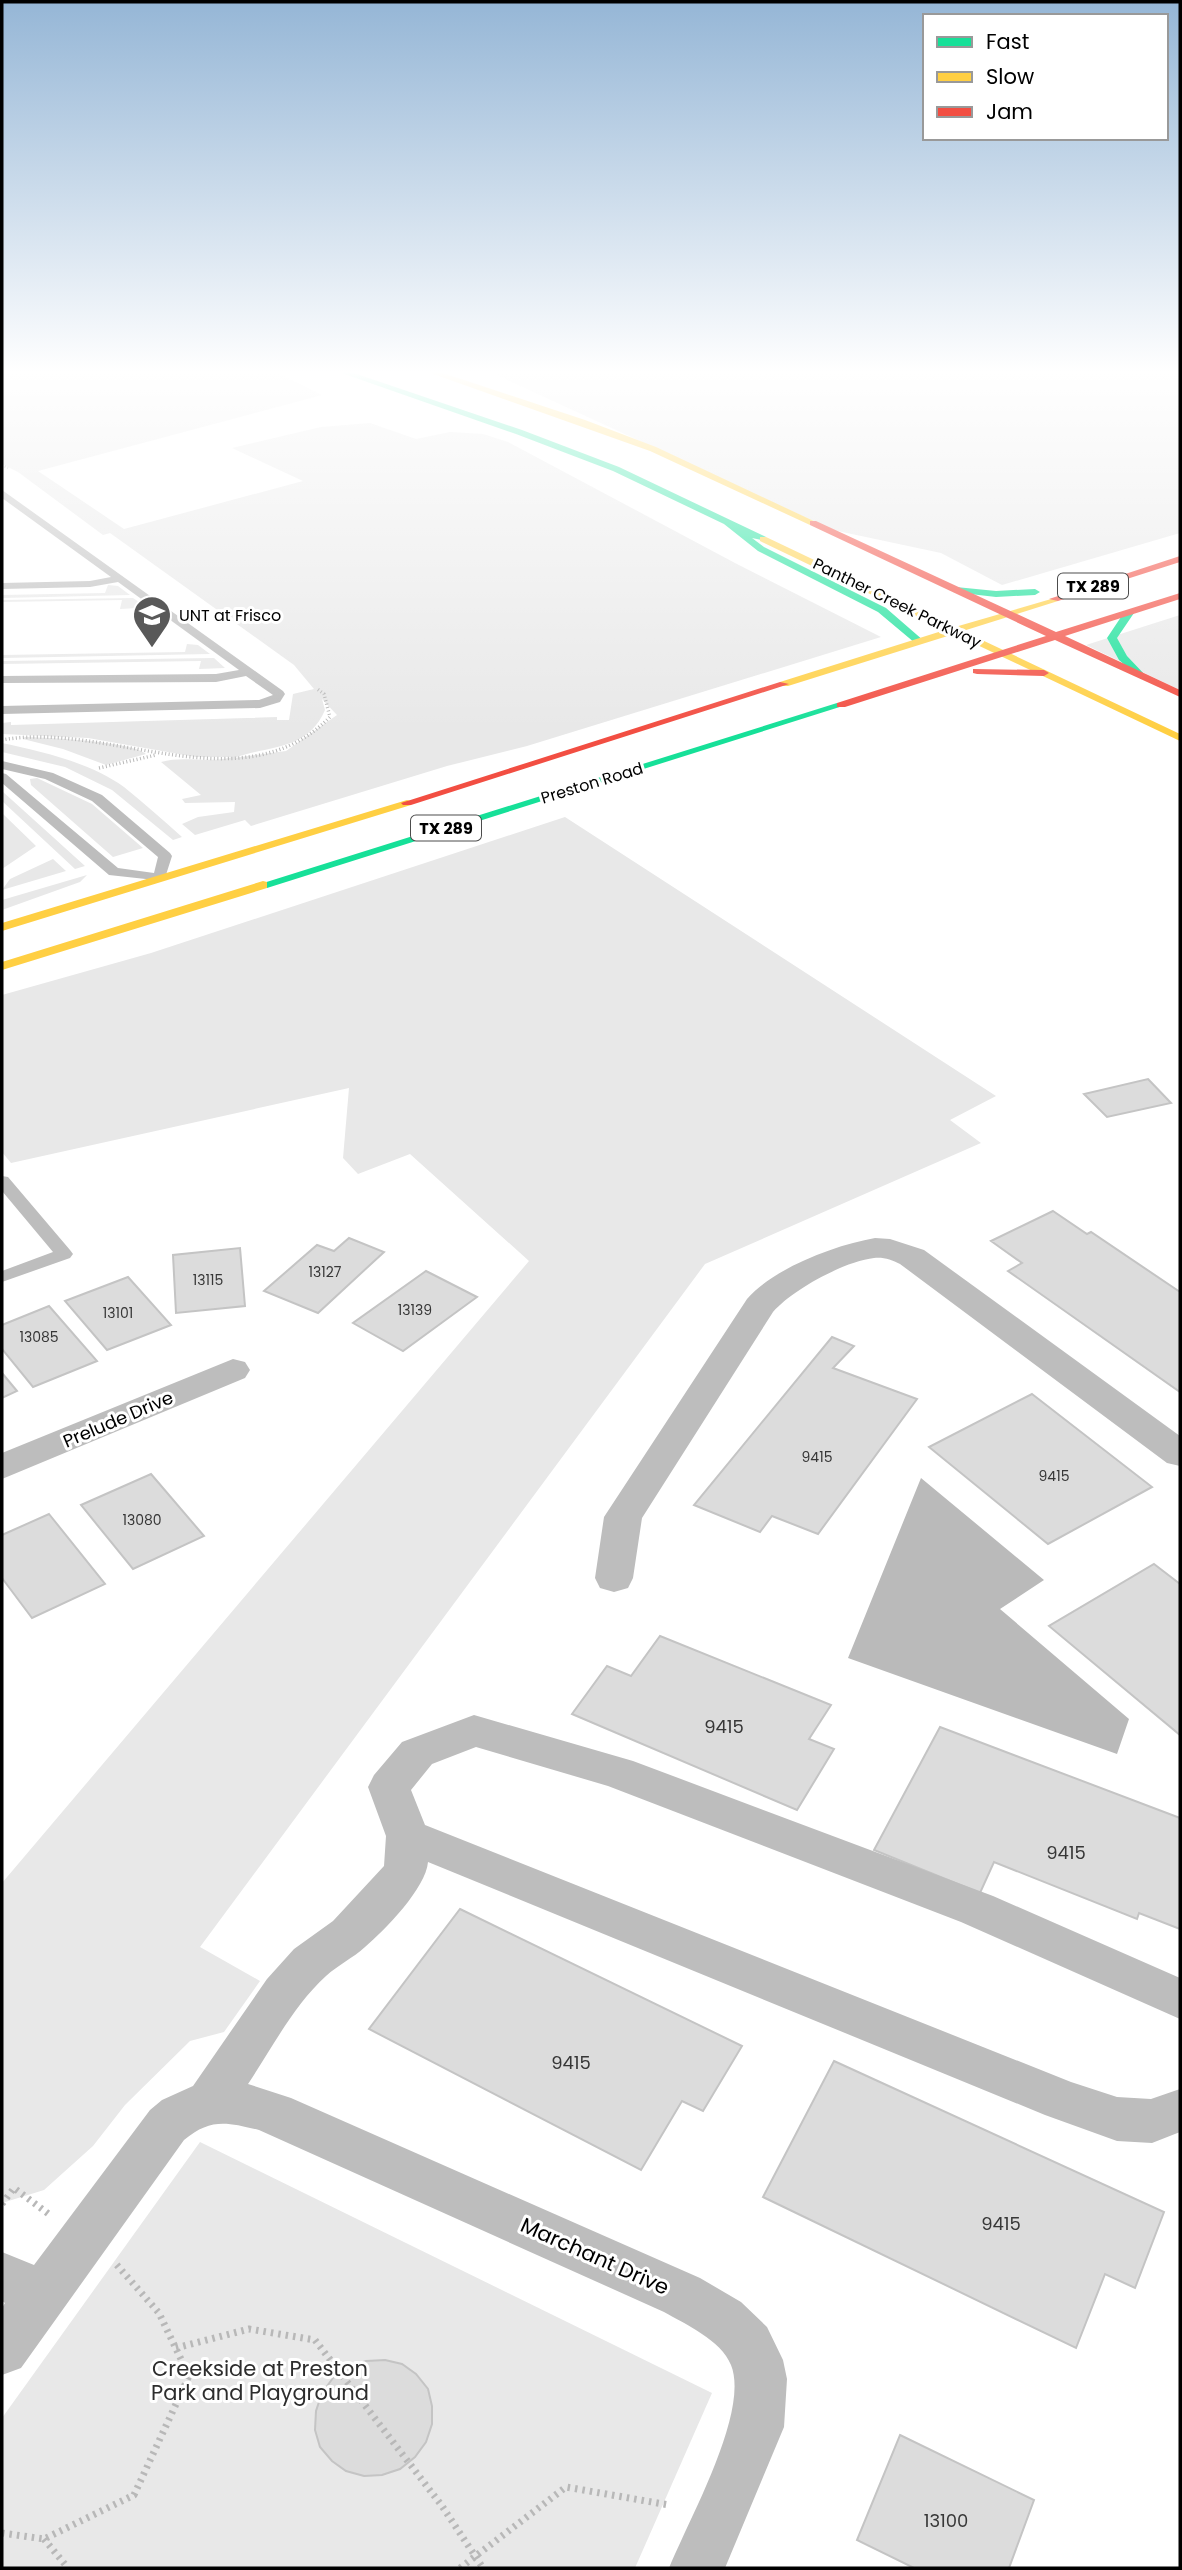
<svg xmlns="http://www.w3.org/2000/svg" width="1182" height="2570" font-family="Poppins,sans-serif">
	<rect width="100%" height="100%" fill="#fff"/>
	<!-- green -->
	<path fill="#e8e8e8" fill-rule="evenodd" d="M2,370H272L322,395L38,471L124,529L303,481L232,448L321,427L370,423L416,439L450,432L483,434L508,442L735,563L881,637L527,746L447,766L251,826L245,820L195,835L182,824L198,817L234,812L235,802L185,803L182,799L201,795L161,762C184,755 210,764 232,757H196L88,738L2,734V723L11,722V725L277,717V720H289L293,694L314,689L294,665L110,533L103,535L18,472L2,464ZM322,699L337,715L286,751L234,758C270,745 307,751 325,710Z
		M486,370H1180V533L1002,585L941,553L833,530Z
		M108,585L118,586L130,595L2,598V595L105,593Z
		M133,598L142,604L137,608L120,609L122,600L2,602V600Z
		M1180,615V690L1086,645Z
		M187,644L198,645L210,654L2,658V655L185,652Z
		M214,658L225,668L199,669L201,661L2,664V661Z
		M25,737C50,738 130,741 146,754L106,765L63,749L23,739Z
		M2,743C43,752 89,762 124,787C144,803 163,820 182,837L173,840L112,790L65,767L2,752Z
		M37,778L92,804L143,848L113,857L31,785L30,779Z
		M2,791L85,866L75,869L2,801Z
		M2,813L36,846L2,869Z
		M565,817L996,1096L950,1120L981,1143L705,1264L200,1947L260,1981L224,2032L190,2041L125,2105L93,2146L44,2190L2,2203V1883L529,1261L410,1154L358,1174L343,1158L349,1088L11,1163L2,1152V995L151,953Z
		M53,859L66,871L2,890L10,879Z
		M87,875L80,882L2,910V900Z
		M200,2142L712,2393L635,2568H2V2418Z"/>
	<!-- water -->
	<path fill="#bababa" d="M921,1478L1044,1580L1000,1609L1129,1719L1117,1754L848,1658Z"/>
	<!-- building -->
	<path fill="#dcdcdc" stroke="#c4c4c4" stroke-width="2" d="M1148,1079L1171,1103L1107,1117L1084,1094Z
		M1053,1211L1087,1234L1091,1232L1180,1292V1392L1008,1271L1022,1263L991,1241Z
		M349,1238L384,1252L318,1313L264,1291L317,1245L334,1251Z
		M240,1248L245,1306L176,1313L173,1255Z
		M426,1271L477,1297L403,1351L353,1323Z
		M128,1277L171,1325L107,1350L65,1301Z
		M49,1306L97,1361L33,1387L2,1349V1325Z
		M832,1337L854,1346L833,1368L917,1399L818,1534L772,1516L760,1532L694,1505Z
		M2,1373L17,1391L2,1398Z
		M1032,1394L1152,1487L1048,1544L929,1447Z
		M151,1474L204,1536L133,1569L81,1505Z
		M49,1514L105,1584L32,1618L2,1578V1535Z
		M1154,1564L1180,1584V1735L1049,1626Z
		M660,1636L831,1705L809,1739L834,1749L797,1810L572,1714L607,1666L631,1676Z
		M940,1727L1180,1818V1929L1139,1913L1137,1919L994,1862L980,1893L874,1850Z
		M460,1909L742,2046L703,2111L682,2101L641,2170L369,2029Z
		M834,2061L1164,2212L1135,2288L1105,2274L1076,2348L763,2197Z
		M385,2360L402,2364L416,2374L428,2389L432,2406V2424L426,2442L415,2457L400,2469L382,2475L364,2476L346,2471L332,2461L320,2447L315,2430L316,2411L322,2393L333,2378L349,2367L366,2361Z
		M900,2435L1034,2500L1009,2568H914L857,2540Z"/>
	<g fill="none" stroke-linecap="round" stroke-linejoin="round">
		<!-- path-far2 -->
		<path stroke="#b8b8b8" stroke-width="2.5" stroke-dasharray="1 2" stroke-linecap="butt" d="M2,465L8,468"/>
		<!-- path-far1 -->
		<path stroke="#b8b8b8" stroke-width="3.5" stroke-dasharray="1 2.5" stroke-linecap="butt" d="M2,740C108,720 241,807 330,717L324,694L316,688
			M99,768L156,755"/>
		<!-- path -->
		<path stroke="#b8b8b8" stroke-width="7" stroke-dasharray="2.5 5" stroke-linecap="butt" d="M2,2204L14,2188L50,2215
			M176,2348L249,2329L315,2340L442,2506L483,2568
			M2,2533L44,2539L134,2495L189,2376L159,2313L116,2264
			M44,2539L68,2568
			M460,2568L566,2487L669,2505"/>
		<!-- lane -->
		<path fill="#bdbdbd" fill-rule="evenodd" d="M2,490L283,691L285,694L280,702L260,708L2,714V706L259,700L273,695L246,676L216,682L2,683V676L216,674L239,670L118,582L90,587L2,589V583L90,581L111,577L2,498Z
			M2,761L53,773L102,795L170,853L172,856L164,881L109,875L2,783V773L6,774L118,868L154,873L158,857L92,801L45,779L2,769Z
			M2,1176L8,1177L70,1250L73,1254L70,1258L2,1282V1271L53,1252L2,1191Z"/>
		<!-- street -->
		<path fill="#bdbdbd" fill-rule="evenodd" d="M875,1238L890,1239L924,1250L1180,1436V1466L1167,1463L900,1264C892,1260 884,1257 874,1258C845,1261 792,1290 773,1312L642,1518L633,1578L628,1588L614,1592L600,1588L595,1578L604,1517L747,1299C774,1268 835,1245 875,1238Z
			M233,1359L245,1362L250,1370L245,1378L2,1479V1453Z
			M474,1715L633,1761L993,1896L1180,1978V2019L961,1922L608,1786L476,1747L432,1764L411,1790L425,1825L1071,2082L1117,2097L1151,2099L1180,2089V2132L1152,2143L1117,2141L1045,2115L428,1862C426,1888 385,1930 365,1947C353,1958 338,1965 326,1976C294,2005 272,2048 248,2084L291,2098L700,2278L741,2302L767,2327L783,2360L787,2379L784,2427L725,2568H669C688,2521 750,2412 731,2365C721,2340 685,2324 664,2312L259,2130C227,2122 210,2118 184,2140L21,2368L2,2375V2308L5,2303L2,2301V2252L34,2265L150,2110L162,2100L193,2086L267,1979L294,1949L333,1921L384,1866L386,1836L368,1787L374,1775L402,1742Z"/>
		<!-- fast -->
		<path fill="#16e098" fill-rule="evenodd" d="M333,370H345L522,430L619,467L766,537V541L752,538L764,547L886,608L924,641L915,643L878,612L758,551L724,524L613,471L516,434Z
			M956,587L996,591L1035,589L1040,592L1035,595L996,597L953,592V588Z
			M1129,610L1134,613L1117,638L1127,656L1146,676L1141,679L1119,660L1107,638L1125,611Z
			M837,703L846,705L267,888H259L257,885Z"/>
		<!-- slow -->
		<path fill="#ffcf43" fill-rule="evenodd" d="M422,370H434L585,420L656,447L818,523L810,525L650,451Z
			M760,537H766L955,627L1058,597V601L963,631L1180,734V741L954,634L788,686H780V682L945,630L760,541Z
			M407,800L411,801V805L2,931V923Z
			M263,881L267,882V888L2,970V962Z"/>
		<!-- jam -->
		<path fill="#f24e42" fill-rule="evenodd" d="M810,521H816L1056,632L1180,593V599L1065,636L1180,690V697L1055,640L845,707H837V703L1046,636L810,525Z
			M1180,556V562L1058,601L1049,599Z
			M973,669L1044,670L1049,673L1044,676L977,674L973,673Z
			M780,682L789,684L411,805H403L401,803Z"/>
	</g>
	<!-- sky -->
	<linearGradient id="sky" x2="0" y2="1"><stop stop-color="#95b6d6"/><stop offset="0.51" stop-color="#fff"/><stop offset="1" stop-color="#fff" stop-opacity="0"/></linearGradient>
	<rect width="1182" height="730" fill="url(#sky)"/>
	<!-- icons -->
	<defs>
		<symbol id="university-pin" viewBox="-11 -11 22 30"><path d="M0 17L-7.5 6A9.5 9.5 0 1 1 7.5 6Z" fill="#595959" stroke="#fff"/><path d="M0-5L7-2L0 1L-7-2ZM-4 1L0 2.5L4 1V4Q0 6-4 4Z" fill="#fff"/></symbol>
	</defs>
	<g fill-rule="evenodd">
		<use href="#university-pin" x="130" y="593" width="44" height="60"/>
	</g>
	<g text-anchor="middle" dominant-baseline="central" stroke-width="6" stroke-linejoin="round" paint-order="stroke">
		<!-- number labels -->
		<g font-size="14" fill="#373737">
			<text x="325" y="1272">13127</text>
			<text x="208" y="1280">13115</text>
			<text x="415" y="1310">13139</text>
			<text x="118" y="1313">13101</text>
			<text x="39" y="1337">13085</text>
			<text x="817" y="1457">9415</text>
			<text x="1054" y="1476">9415</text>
			<text x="142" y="1520">13080</text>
		</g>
		<!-- shield labels -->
		<g fill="#fff" stroke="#4c4c4c" stroke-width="2">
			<rect x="1058" y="573.5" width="70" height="25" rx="5"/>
			<rect x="411" y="815.5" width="70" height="25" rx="5"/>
		</g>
		<g font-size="16" font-weight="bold" fill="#000">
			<text x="1093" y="586">TX 289</text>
			<text x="446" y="828">TX 289</text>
		</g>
		<!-- far-street labels -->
		<g font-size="16" fill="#000" stroke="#fff">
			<text transform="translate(897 603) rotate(26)">Panther Creek Parkway</text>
			<text transform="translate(592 783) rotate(-17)">Preston Road</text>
		</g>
		<!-- far-poi labels -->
		<g font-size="16" fill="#000" stroke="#fff" text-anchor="start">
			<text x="179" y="615">UNT at Frisco</text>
		</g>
		<!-- street labels -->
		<g font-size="18" fill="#000" stroke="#fff">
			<text transform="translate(118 1419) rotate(-23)">Prelude Drive</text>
		</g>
		<!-- near-number labels -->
		<g font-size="18" fill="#373737">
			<text x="724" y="1726">9415</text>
			<text x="1066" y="1852">9415</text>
			<text x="571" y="2062">9415</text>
			<text x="1001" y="2223">9415</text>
			<text x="946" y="2520">13100</text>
		</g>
		<!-- near-street labels -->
		<g font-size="21" fill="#000" stroke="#fff">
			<text transform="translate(595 2256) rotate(24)">Marchant Drive</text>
		</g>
		<!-- near-park labels -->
		<g font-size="21" fill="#2d2d2d" stroke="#fff">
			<text x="260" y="2368">Creekside at Preston<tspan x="260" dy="24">Park and Playground</tspan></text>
		</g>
	</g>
	<!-- border -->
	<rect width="1182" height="2570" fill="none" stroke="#000000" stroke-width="7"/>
	<!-- legend -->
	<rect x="923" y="14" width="245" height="126" fill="#ffffff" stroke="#999999" stroke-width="2"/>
	<rect x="937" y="37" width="35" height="10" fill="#16e098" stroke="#999999" stroke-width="2"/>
	<text x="986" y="49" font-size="21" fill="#000000">Fast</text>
	<rect x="937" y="72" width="35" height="10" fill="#ffcf43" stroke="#999999" stroke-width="2"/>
	<text x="986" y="84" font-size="21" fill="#000000">Slow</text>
	<rect x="937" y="107" width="35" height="10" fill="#f24e42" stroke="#999999" stroke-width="2"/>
	<text x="986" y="119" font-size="21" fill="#000000">Jam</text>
</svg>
